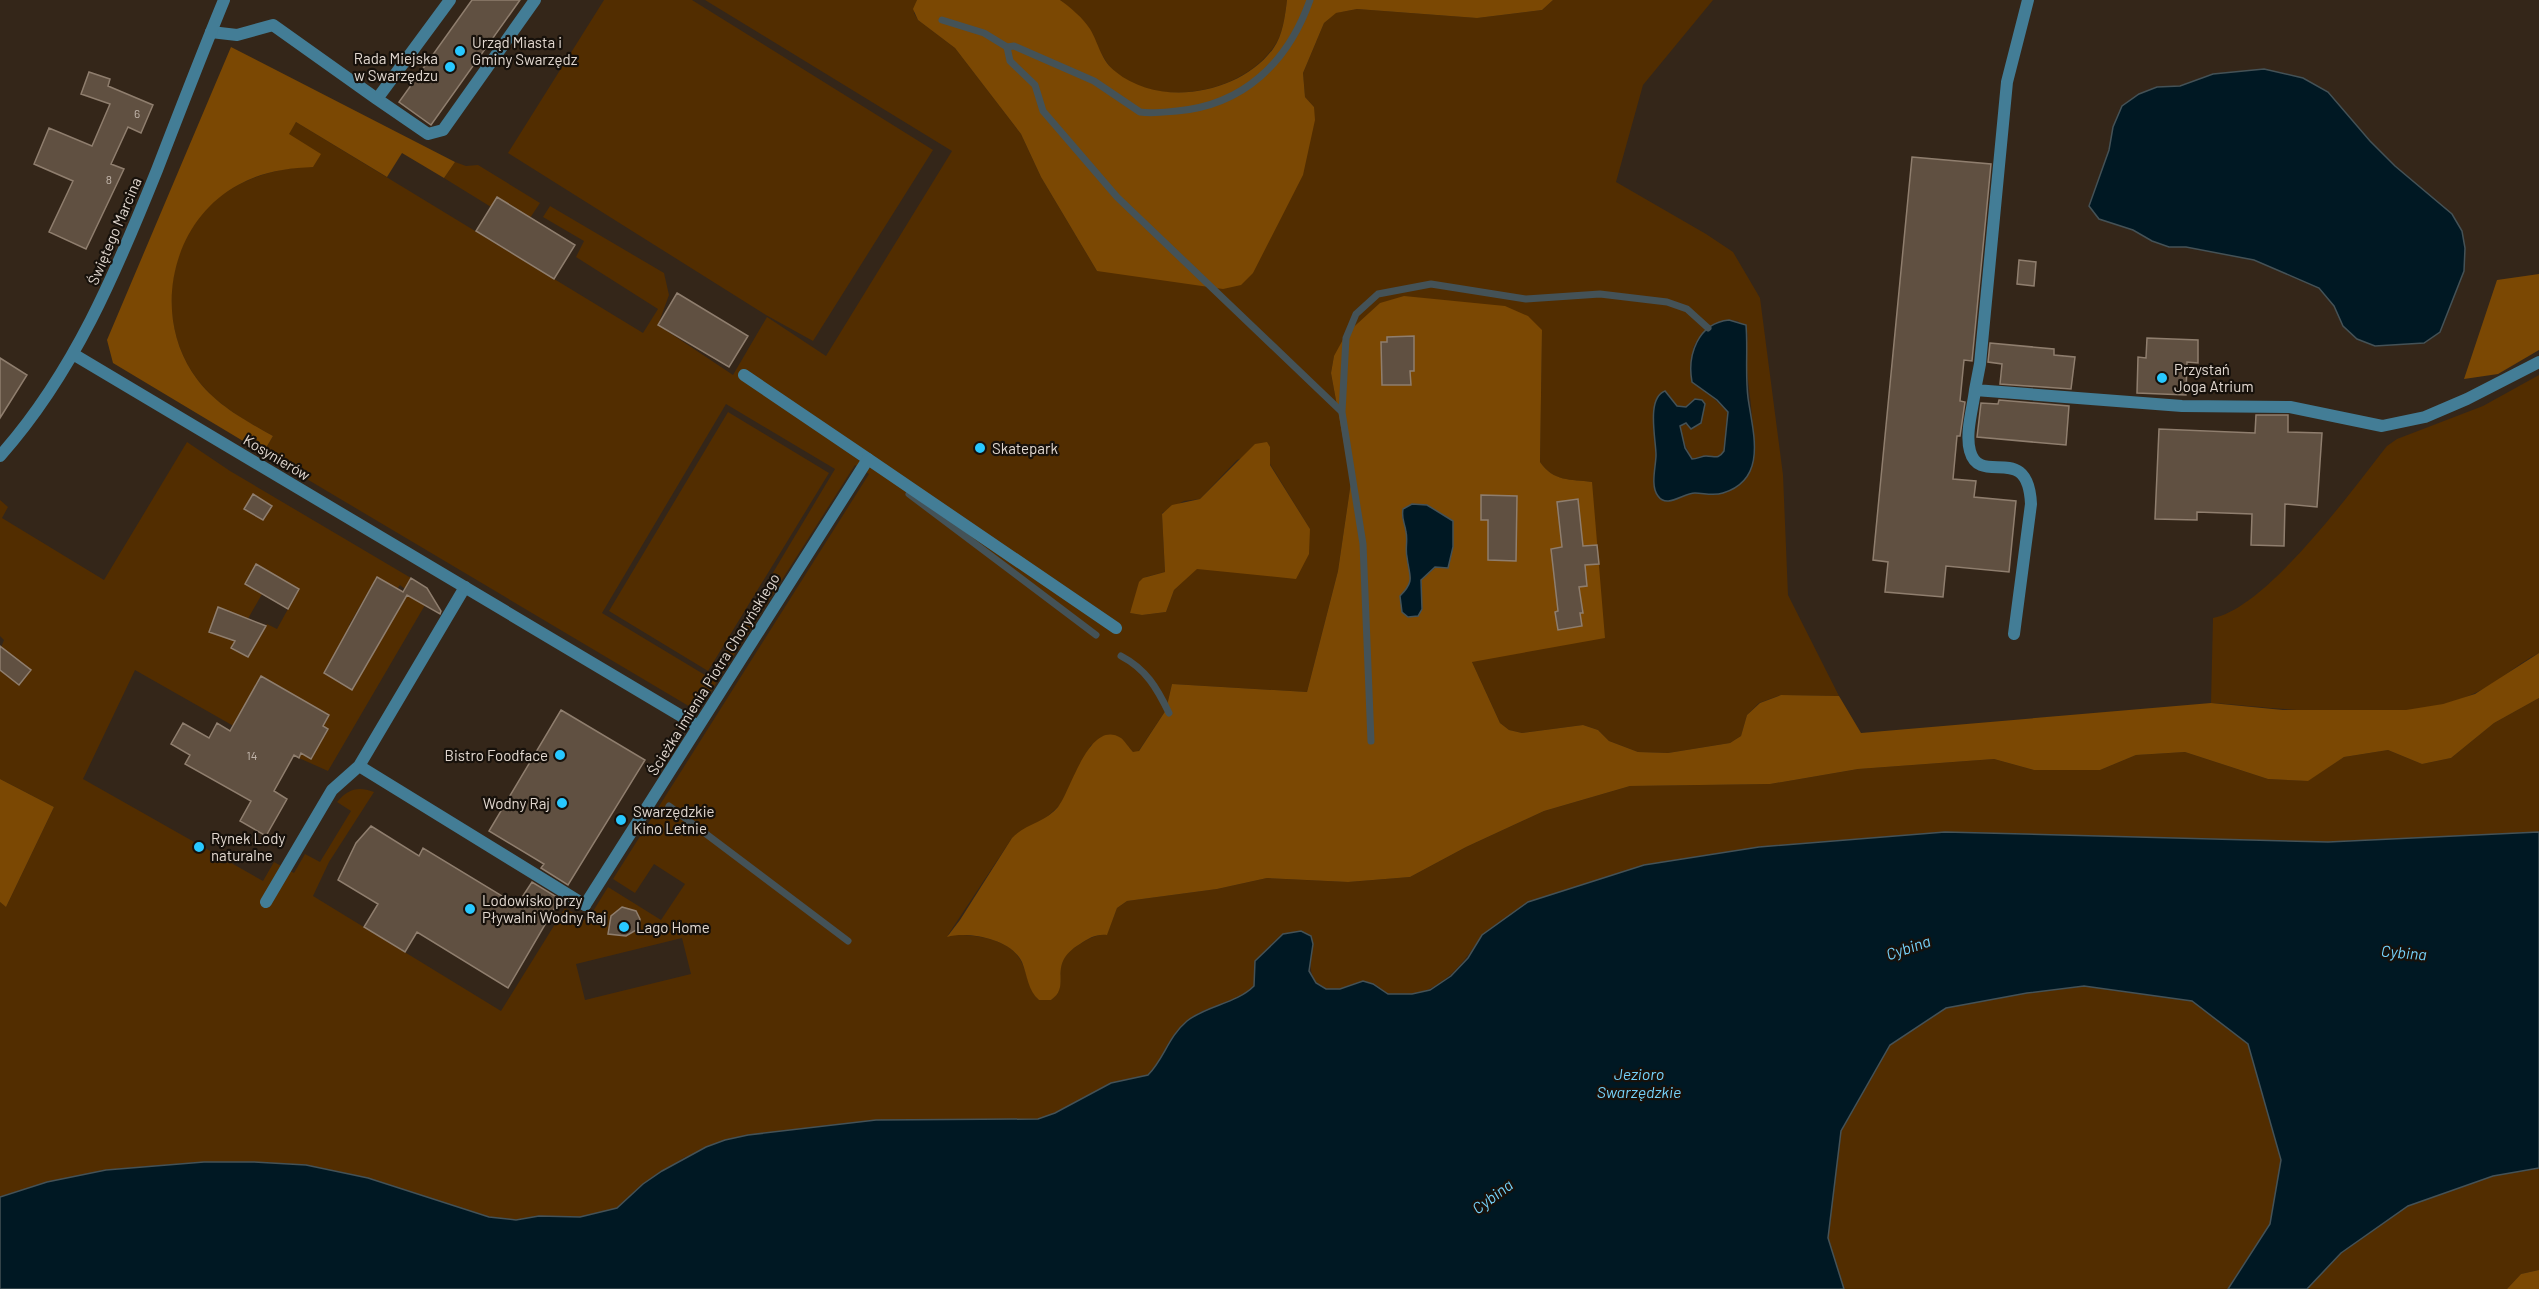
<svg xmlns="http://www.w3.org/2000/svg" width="2539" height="1289" font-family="Barlow,sans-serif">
	<rect width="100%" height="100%" fill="#342619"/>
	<!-- green -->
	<path fill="#522d00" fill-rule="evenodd" d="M604,0H692L933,150L813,341L766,315L508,153Z
		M705,0H917L914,13L918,20L955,48L1021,134L1041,177L1097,271L1314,107L1305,97L1303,73L1324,23L1335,13L1357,9L1477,18L1542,10L1553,0H1713L1643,85L1616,182L1706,234L1733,252L1760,298L1783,475L1788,595L1839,696L1781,695L1759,703L1747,715L1741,736L1730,743L1668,753L1638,752L1609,741L1598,730L1583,725L1522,733L1509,730L1500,723L1472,662L1592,482C1569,479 1554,482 1540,462L1542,330L1334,356L1331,373L1351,482L1338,571L1307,692L1172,684L1166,710L1138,752H1133L1122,739L1091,745L1060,805L1048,816L1012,838L948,935C970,934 1009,937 1021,961C1028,974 1028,989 1039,1000H1051C1073,982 1045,965 1080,944C1089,938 1096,935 1107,934L1117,908L1127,901L1217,889L1267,878L1348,882L1410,877L1466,847L1544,811L1630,786L1770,784L1858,769L1994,759L2034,770H2100L2136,755L2185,752L2268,779L2307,781L2344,757L2388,750L2422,764L2451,758L2494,723L2539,698V832L2328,842L1945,832L1759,847L1644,865L1482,935C1462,967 1433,1002 1390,994C1381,992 1375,983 1365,982C1359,981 1350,987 1343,988C1310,996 1307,968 1313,944L1301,931C1273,936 1274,943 1255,961L1254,986C1237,1003 1210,1004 1191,1018C1167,1036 1165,1057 1148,1075L1111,1083L1049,1116L1038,1119L982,1120L685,1157L643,1184L617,1208L580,1217L539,1216L516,1220L489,1217L368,1178L306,1165L254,1162H204L106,1170L47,1182L0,1197V902L6,907L54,807L0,779V670L19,685L30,670L0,650L4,640L0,636V500L8,507L2,518L104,580L187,442L230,471L411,578L405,589L400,585L397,589L377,577L349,625L379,643L407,595L425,605L328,771L299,758L301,753L311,758L328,729L323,726L329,715L262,676L288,757L135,670L83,779L263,881L274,862L294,873L305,854L320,862L351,811L337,802C348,789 358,786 374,792L329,862L313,896L501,1011L565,908L587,921L608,887L661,920L685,884L654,864L635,893L613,879L869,474L855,465L703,704L692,708L263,453L273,436C242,419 211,402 192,372C152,310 172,219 238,185C263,172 286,168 313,166L288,134L296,122L643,333L658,309L576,257L584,241L543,217L550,206L664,273L669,295L658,325L733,375L767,317L826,356L952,151ZM1729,320L1738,321C1740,324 1745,328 1747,332C1749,338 1745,348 1746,355C1746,381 1763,459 1746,478C1724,503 1699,485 1675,500L1655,490L1656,455L1653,422L1670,398L1677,406L1687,407L1692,401L1705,404L1703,411L1688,425L1681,424V436L1692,459L1721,456L1724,451L1728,412L1709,394L1693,348C1700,334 1712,321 1729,320ZM726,404L835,469L710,678L602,613ZM1270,447V464L1310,529L1196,569L1174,590L1166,612L1142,615L1130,613L1146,577L1165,572L1162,513L1184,501L1200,499L1237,460ZM256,565L299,589L277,629L267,624L248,657L232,647L262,594L245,584ZM345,638L372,655L351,690L324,673ZM682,938L691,974L585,1000L576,964Z
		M1060,0H1287C1285,16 1283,35 1273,48C1240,94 1160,108 1116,73C1107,65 1103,56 1097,46C1087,29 1077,13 1060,0Z
		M455,162L466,166L478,165L540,203L530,218L497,198L491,207L444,178Z
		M2539,375V653C2516,664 2497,684 2473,694C2403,726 2287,708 2211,703L2213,618C2267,608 2352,490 2387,446L2397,439L2483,406Z
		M728,412L829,473L708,671L609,611Z
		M2084,986L2192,1001L2248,1044L2281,1160L2270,1224L2228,1289H1844L1828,1238L1841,1130L1890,1045L1946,1008L2027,993Z
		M2539,1168V1270L2521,1274L2507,1289H2307L2341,1253L2408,1206L2493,1176Z"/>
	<!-- forest -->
	<path fill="#7b4803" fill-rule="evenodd" d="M917,0H1060C1071,8 1083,18 1090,29C1099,44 1101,61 1116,72C1160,108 1240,94 1273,49C1283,35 1285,16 1287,0H1553L1542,10L1477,18L1357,9L1336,13L1324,23L1303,73L1305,97L1314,107L1315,120L1303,175L1253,273L1241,285L1223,289L1097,271L1041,177L1021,134L955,48L918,20L913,9Z
		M231,47L455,162L444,178L402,153L387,177L296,122L289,134L321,154L313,167C286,168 262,172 238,185C173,220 152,310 192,372C212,403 243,419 273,436L263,453L113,363L107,340Z
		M2539,274V350L2498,374L2464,379L2497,280Z
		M1404,296L1505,306L1528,316L1542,330L1540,462C1554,482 1570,479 1592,482L1605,638L1472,662L1500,723L1509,730L1522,733L1583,725L1598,730L1609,741L1638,752L1668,753L1730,743L1741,736L1747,715L1760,703L1781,695L1839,696L1861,733L2211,703L2283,710H2406L2443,704L2475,694L2539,653V698L2494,723L2451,758L2422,764L2388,750L2344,757L2308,781L2268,779L2185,752L2136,755L2100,770H2034L1994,759L1858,769L1770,784L1630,786L1544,811L1466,847L1410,877L1348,882L1267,878L1217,889L1127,901L1117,908L1107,935C1096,934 1089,938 1080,944C1045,965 1073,985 1051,1000H1039C1028,991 1027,974 1022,962C1011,939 969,931 947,937L960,920L1012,838C1025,824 1046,822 1058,807C1071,791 1089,718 1121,738C1125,741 1129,748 1133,752L1139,751L1166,710L1172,684L1307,692L1338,571L1351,482L1331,373L1334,356L1346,334L1380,303ZM1406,531L1436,567L1421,580L1422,609L1409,587L1412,574L1407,557Z
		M1267,442L1270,447V465L1310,529L1309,554L1296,579L1197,569L1174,590L1166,612L1142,615L1130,613L1139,582L1143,578L1165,572L1162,514L1172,505L1200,499L1255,444Z
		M0,779L54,807L6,907L0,902Z
		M2539,1270V1289H2507L2521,1274Z"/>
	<!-- water -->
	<path fill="#001823" stroke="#445257" stroke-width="1.5" d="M2264,69L2303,78L2328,92L2370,141L2395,166L2452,214L2462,231L2465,248L2464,271L2440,332L2424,343L2375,346L2357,339L2343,326L2334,306L2319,288L2254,260L2186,247H2169L2152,241L2133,230L2099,219L2089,206L2109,150L2113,127L2122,106L2139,94L2157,87L2180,86L2213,74Z
		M1729,320L1746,325C1748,349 1745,374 1748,398C1753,433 1768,479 1723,493C1713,496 1704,493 1695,493C1683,493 1667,509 1658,496C1650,486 1656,466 1656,455C1656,439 1646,398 1665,391L1677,406L1686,407L1695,399L1702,400L1705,404L1701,423L1691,429L1686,423L1680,426L1685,448L1692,459C1697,459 1702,456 1706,456C1715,456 1718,460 1724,451L1728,412L1717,400L1692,382C1687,355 1698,323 1729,320Z
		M1412,504L1427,505L1453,521V547L1448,568L1435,567L1421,580L1422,609L1418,616L1408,617L1402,612L1400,596C1416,580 1409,576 1407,557C1405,549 1408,540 1406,532C1405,523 1401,519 1403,509Z
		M1945,832L2328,842L2539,832V1168L2493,1176L2408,1206L2341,1253L2307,1289H2228L2270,1224L2281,1160L2248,1044L2192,1001L2084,986L2027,993L1946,1008L1890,1045L1841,1131L1828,1238L1844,1289H0V1197L47,1182L106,1170L204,1162H254L306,1165L368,1178L489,1217L516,1220L539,1216L580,1217L617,1208L643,1184L662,1171L706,1147L725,1140L748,1135L876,1120L1038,1119L1055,1113L1111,1083L1148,1075C1164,1059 1168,1037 1187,1021C1207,1005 1236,1004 1254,986L1255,961L1283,934L1301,931L1311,936L1313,944L1309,971L1316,983L1326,989H1340L1363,981L1373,984L1388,994H1412L1430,990L1451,976L1468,958L1482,935L1528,902L1644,865L1759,847Z"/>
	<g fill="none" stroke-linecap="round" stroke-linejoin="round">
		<!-- stream -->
		<path stroke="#445257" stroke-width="7" d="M1310,0C1288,62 1244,105 1177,111C1165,112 1152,114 1140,112L1094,81L1014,46L1007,47L1010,61L1035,85L1043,111L1117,197L1342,412L1363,544L1371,741
			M942,20L984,33L1007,47
			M1342,412L1346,338L1356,314L1378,294L1431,284L1526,299L1600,294L1667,302L1687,309L1708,328
			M909,494L1096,635
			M1121,656C1146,669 1157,688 1169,713
			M669,806L848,941"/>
	</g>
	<!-- building -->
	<path fill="#605041" stroke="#8f7e6e" stroke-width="1.5" d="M472,0H520L431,125L399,102Z
		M89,72L110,79L108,86L153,105L141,133L128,127L111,164L124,169L86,249L49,232L73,181L34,164L49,128L92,146L110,104L81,94Z
		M1912,157L1991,164L1972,361L1964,360L1960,401L1965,402L1960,436H1957L1953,479L1976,481L1974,497L2016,501L2009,572L1946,566L1943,597L1885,592L1888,562L1873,560Z
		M497,197L575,245L554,279L476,231Z
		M2019,260L2036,262L2034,286L2017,284Z
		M677,293L748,336L729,367L658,325Z
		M1414,336V371H1410L1411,385H1382L1381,342H1387V337Z
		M2147,338L2198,340V363L2187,362L2186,395L2137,393L2138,357L2146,358Z
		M1990,343L2054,349V355L2075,357L2071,389L2000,384L2002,364L1988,362Z
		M0,358L27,375L0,418Z
		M1999,400L2069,406L2066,445L1977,437L1981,403L1998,404Z
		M2256,415H2288V432L2322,433L2317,507L2285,504L2284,546L2251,545L2252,514L2197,512V520L2155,519L2159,429L2255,433Z
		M253,494L272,506L263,520L244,509Z
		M1481,495L1517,496L1516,561L1488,560V520H1481Z
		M1578,499L1583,546L1597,545L1599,564L1585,565L1587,586L1579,587L1583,613H1580L1582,626L1558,630L1555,612L1558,611L1551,549L1562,547L1557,502Z
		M256,564L299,589L288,609L245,584Z
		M377,577L403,592L411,578L427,588L441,611L440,614L407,595L352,690L324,673Z
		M218,607L266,626L248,657L231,648L235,641L209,632Z
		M0,646L31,670L19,685L0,670Z
		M261,676L329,715L323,726L328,729L311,759L301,753L299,758L294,755L274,791L287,799L266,836L240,821L251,801L185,764L190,755L171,744L183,723L209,738L217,723L230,731Z
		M561,710L645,760L568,885L541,868L544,864L489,831Z
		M371,826L419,856L423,848L517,905L532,882L560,899L508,988L417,932L405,952L364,927L378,904L338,880L356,843Z
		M622,907L636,911L640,919L638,929L626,936L608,934L611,916Z"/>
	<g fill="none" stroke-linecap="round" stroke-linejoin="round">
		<!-- lane -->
		<path stroke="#437d96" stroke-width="12" d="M211,32L237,35L273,25L377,99L450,0
			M377,99L428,134L443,130L535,0
			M744,375L868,459
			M1975,390L1980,364L2007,82L2028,0
			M2014,634L2031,504C2028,440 1980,488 1970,451C1965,433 1973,408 1975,390L2182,406L2290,407L2382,426L2425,417L2467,399L2539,362
			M359,766L585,905
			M266,902L332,790L359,766L465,587"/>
		<!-- street -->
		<path stroke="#437d96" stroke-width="12" d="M73,354L698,726
			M0,456C74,373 116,272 157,170C179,113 201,56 224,0
			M585,905L868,459L1116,628"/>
	</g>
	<!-- markers -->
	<g fill="#28c8ff" stroke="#17110b" stroke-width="2">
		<circle cx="460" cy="51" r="6"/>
		<circle cx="450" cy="67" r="6"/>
		<circle cx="2162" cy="378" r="6"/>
		<circle cx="980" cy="448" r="6"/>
		<circle cx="560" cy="755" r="6"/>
		<circle cx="562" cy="803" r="6"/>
		<circle cx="621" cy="820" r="6"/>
		<circle cx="199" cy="847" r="6"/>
		<circle cx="470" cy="909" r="6"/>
		<circle cx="624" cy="927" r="6"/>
	</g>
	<g text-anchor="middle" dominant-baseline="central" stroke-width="4.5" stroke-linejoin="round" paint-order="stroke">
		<!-- number labels -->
		<g font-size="12" fill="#c2b6ac">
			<text x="137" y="113">6</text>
			<text x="109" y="179">8</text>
			<text x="252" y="755">14</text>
		</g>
		<!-- poi labels -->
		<g font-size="15" fill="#e2d8d0" stroke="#17110b" text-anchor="start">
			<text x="472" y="42">Urząd Miasta i<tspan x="472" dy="17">Gminy Swarzędz</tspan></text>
			<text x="438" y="58" text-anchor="end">Rada Miejska<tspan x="438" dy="17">w Swarzędzu</tspan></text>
			<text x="2174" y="369">Przystań<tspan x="2174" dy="17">Joga Atrium</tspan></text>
			<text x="992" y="448">Skatepark</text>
			<text x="548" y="755" text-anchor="end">Bistro Foodface</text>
			<text x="550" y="803" text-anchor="end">Wodny Raj</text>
			<text x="633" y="811">Swarzędzkie<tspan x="633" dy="17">Kino Letnie</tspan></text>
			<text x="211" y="838">Rynek Lody<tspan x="211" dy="17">naturalne</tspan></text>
			<text x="482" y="900">Lodowisko przy<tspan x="482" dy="17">Pływalni Wodny Raj</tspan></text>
			<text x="636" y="927">Lago Home</text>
		</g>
		<!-- street labels -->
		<g font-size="15" fill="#e2d8d0" stroke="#17110b">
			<text transform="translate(114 231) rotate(-67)">Świętego Marcina</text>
			<text transform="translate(277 457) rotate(31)">Kosynierów</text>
			<text transform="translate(713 674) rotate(-58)">Ścieżka imienia Piotra Choryńskiego</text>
		</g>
		<!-- water labels -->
		<g font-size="16" font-style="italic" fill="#76d2fa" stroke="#17110b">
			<text transform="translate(1908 947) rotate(-19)">Cybina</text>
			<text transform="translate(2404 952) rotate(5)">Cybina</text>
			<text x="1639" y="1073">Jezioro<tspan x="1639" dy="18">Swarzędzkie</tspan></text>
			<text transform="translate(1492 1196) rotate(-37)">Cybina</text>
		</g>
	</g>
</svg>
